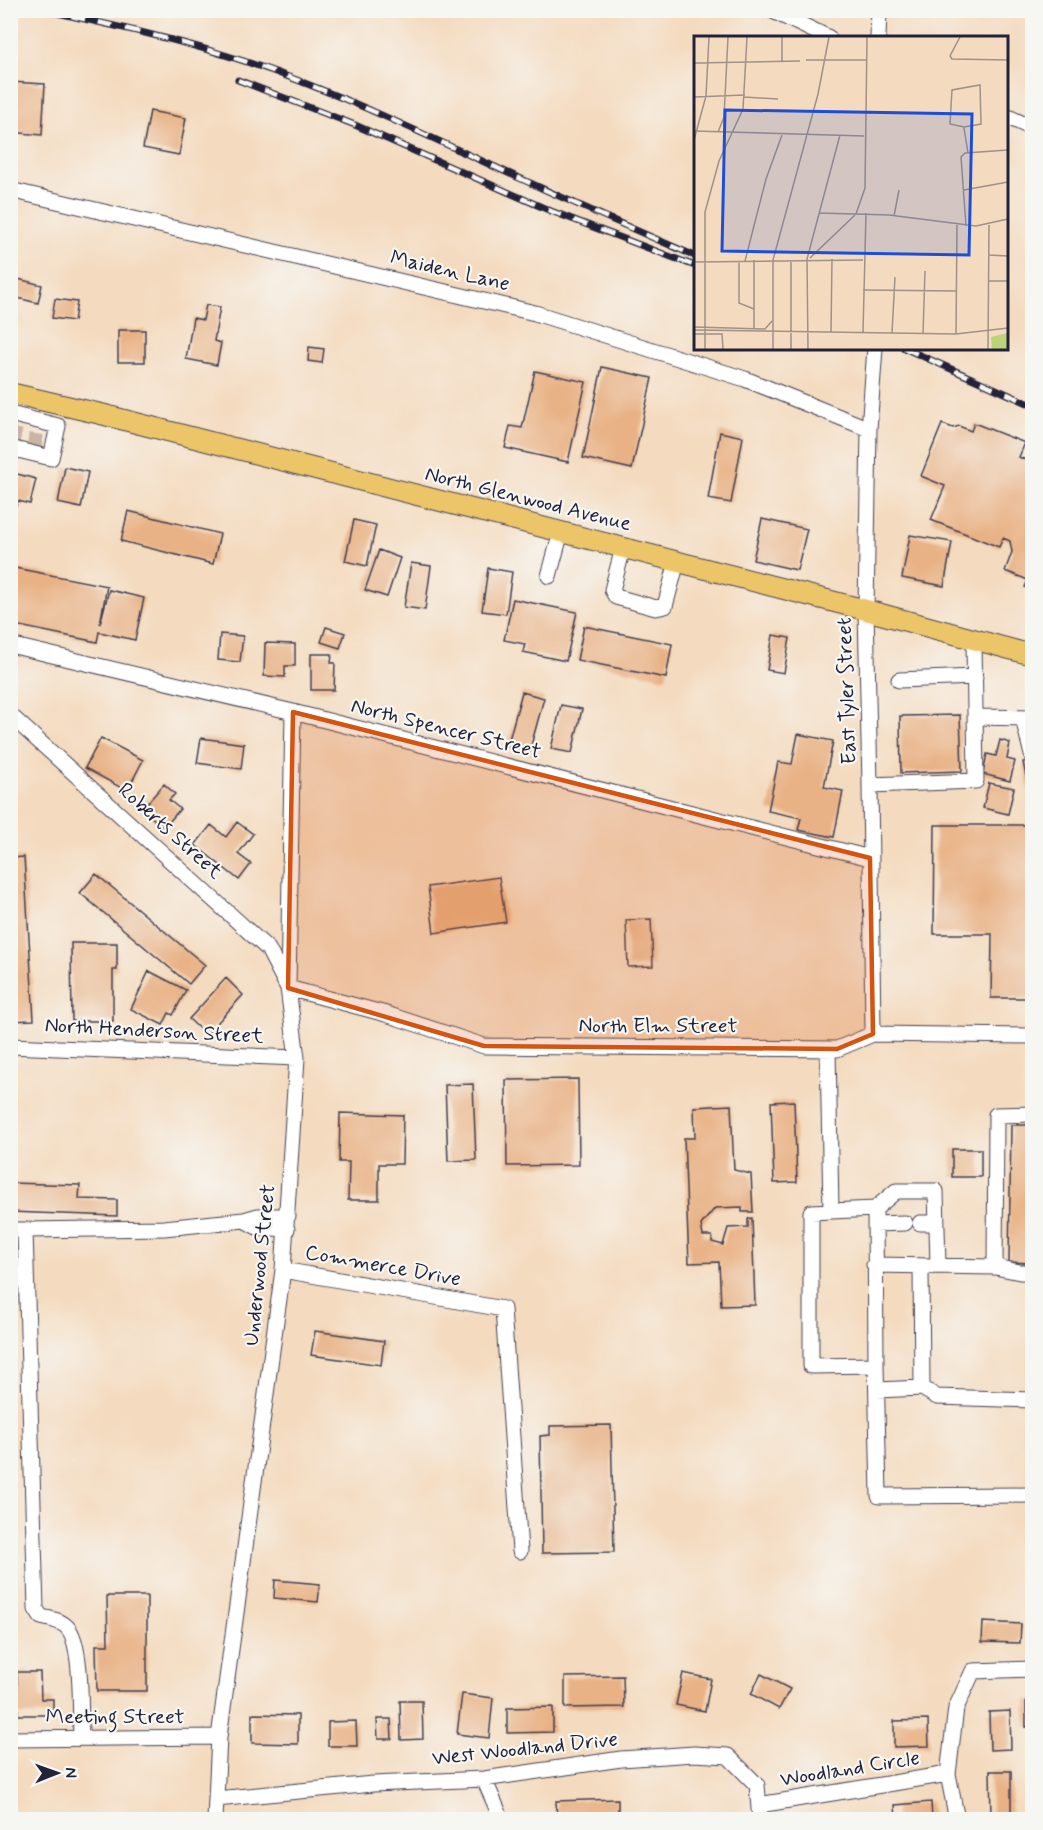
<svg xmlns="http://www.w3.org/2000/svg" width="1043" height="1830" font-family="Mynerve,sans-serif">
	<rect width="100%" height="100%" fill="#f6f6f2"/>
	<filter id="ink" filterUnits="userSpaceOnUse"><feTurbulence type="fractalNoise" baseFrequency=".0167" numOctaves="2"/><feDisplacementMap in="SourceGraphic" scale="12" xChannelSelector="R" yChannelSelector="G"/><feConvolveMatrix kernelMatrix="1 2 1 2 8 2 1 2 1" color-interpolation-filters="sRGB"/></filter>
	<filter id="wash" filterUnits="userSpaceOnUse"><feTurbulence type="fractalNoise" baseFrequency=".008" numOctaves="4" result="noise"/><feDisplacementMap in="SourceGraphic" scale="24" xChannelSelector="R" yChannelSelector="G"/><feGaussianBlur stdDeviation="1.35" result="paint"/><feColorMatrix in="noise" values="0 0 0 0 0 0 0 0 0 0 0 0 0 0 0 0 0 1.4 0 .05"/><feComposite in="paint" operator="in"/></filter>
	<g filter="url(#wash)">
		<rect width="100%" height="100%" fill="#f4dabe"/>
		<g id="blocks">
			<!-- building -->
			<path fill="#e9b286" d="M10,82L45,84L42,135L10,132Z
				M150,111L186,118L179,155L143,148Z
				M10,277L42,285L38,303L17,298L18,292L10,290Z
				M55,299L77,302L74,321L52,318Z
				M206,305L220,307L214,341L221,343L217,365L186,359L193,318L203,320Z
				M118,330H145V362H118Z
				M309,347L324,349L322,363L308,361Z
				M602,367L652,378L632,469L583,458Z
				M535,371L586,382L568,462L505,448L510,426L522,428Z
				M974,423L1025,443L1019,457L1032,463V590L1025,587L1028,580L1005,571L1012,552L1010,541L1003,538L999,547L931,520L945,486L921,476L942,424L953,428L959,426L971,431Z
				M720,432L743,437L731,503L708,499Z
				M65,467L88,472L81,508L58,503Z
				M10,472L36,479L30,504L18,501L16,506L10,505Z
				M128,511L220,534L213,564L121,541Z
				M762,519L807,529L797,570L753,560Z
				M354,520L376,525L367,566L345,561Z
				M910,535L952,542L944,586L902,578Z
				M379,550L400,558L387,597L365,590Z
				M411,563L431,566L425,610L404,607Z
				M10,567L107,586L100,624L109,590L144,598L135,640L99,632L97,642L10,624Z
				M488,568L512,572L506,614L482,611Z
				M513,599L577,612L566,661L523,652L525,644L504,640Z
				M584,626L672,644L666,678L577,660Z
				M326,627L345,633L340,648L321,642Z
				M220,634L243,636L240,662L218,660Z
				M773,635L790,638L784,673L767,670Z
				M265,643L295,644V666H285V677L264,676Z
				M311,654H332L331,663H335L334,690H311Z
				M522,692L544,698L529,753L507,747Z
				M561,705L582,709L572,753L551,749Z
				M960,715L962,771L901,773L900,716Z
				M798,734L833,741L824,787L843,791L834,837L798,830L801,818L768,811L778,762L792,764Z
				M101,738L143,760L127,791L85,768Z
				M201,738L244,744L241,769L197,763Z
				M1000,740L1010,743L1007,759L1015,761L1010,781L983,774L987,754L996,756Z
				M1032,760V790L1029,791L1023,762Z
				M989,783L1014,788L1008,814L983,808Z
				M164,784L175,794L169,800L180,809L164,828L142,809Z
				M237,822L253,834L238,854L251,864L239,880L195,845L211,825L226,837Z
				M935,825H1032V998H991L992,934H934Z
				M24,857L34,1020L10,1021V858Z
				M96,874L205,965L189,984L80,893Z
				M499,877L506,922L434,933L428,887Z
				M651,919L653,966L628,967L626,920Z
				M71,943H117V970H113V1021H72Z
				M149,971L186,990L173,1015L169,1013L163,1025L131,1009Z
				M226,978L243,995L206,1035L189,1019Z
				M10,1077H12L14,1115H10Z
				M578,1079L579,1165L507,1166L506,1080Z
				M473,1084L476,1160L448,1161L445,1085Z
				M794,1101L797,1182L774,1183L771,1102Z
				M731,1105L734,1170L751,1174L753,1212H742V1207L715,1208L701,1225L703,1236H712V1242L723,1245L728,1228L748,1227V1219L752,1218L755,1305L721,1306L719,1262L689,1263L684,1138H695L694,1107Z
				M340,1113L403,1115L402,1164H379V1200H348L349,1162H339Z
				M1011,1125H1032V1263L1009,1262Z
				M952,1149H981V1177H952Z
				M10,1183L80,1185L79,1199L117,1200V1216L10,1212Z
				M315,1331L384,1341L381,1365L311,1355Z
				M611,1425L614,1552L542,1553L540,1436L550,1435V1426Z
				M275,1580L320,1584L318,1602L274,1598Z
				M107,1596H147V1691H97L96,1645H108Z
				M983,1622L1021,1624L1020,1643L982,1642Z
				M17,1672H40L41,1699H53V1715H18Z
				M683,1673L711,1679L705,1711L676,1705Z
				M761,1674L790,1689L779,1709L751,1694Z
				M623,1676L624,1707L565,1708V1677Z
				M462,1694L493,1698L489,1738L457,1734Z
				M1026,1700H1032V1726L1026,1727Z
				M400,1701H422L423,1739L401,1740Z
				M553,1707V1732L507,1733V1708Z
				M1010,1711L1011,1749L990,1750L989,1712Z
				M252,1714L298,1715V1744L252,1743Z
				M377,1719H391L392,1739H378Z
				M928,1720L929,1746L894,1747V1721Z
				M356,1721L357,1746H328V1722Z
				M990,1771H1011V1816H991Z
				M618,1799V1820H557L556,1801Z
				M931,1802L932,1820H896L895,1805Z"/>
		</g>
	</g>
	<g filter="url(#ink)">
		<use href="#blocks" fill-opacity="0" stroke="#423e4f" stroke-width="1.5"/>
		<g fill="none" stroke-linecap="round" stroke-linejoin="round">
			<!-- minor-tunnel -->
			<path stroke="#cab5a4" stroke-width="15" stroke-dasharray="15 8" stroke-linecap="butt" d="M12,443L16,424
				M34,449L37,429"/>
			<defs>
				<path id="minor" d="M771,10L829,38
					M878,38L879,10
					M1006,116L1032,128
					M10,190L535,313L745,379L869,429
					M10,414L58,426L51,458L10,448
					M623,548L612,590L616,597L656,608L665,606L677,562
					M549,576L561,532
					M10,645L293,712L870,858
					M899,680L975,677
					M10,715L268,949L287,986
					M976,717L1032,718
					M1023,718L1032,755
					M870,785L976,781L974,640
					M288,988L386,1014L484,1046L837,1049L873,1034L1032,1036
					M873,1034L870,785L866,610L869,429L875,348
					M10,1046L297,1058
					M828,1049L831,1211L875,1209L876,1365L811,1366V1212L831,1211
					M875,1209L896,1191H936L938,1265
					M920,1223H937
					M875,1224L905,1223
					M287,1229L257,1227L244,1220L258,1216H288
					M10,1230H25L36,1609L41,1617C50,1619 60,1620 67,1627C83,1643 80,1714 81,1738
					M25,1230L164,1228L244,1220
					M874,1265L995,1267L1020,1272H1032
					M921,1266L922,1388L937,1397L1032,1400
					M995,1267L996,1115L1032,1114
					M283,1270L503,1309L520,1551
					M876,1365L879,1496L1032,1495
					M877,1390L922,1388
					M10,1739L219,1737
					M484,1779L502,1820
					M216,1799L373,1784L484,1779L621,1759L694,1754L728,1756L757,1785L760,1820
					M759,1805L948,1774
					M215,1820L219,1737L283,1270L297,1058L288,988L293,712
					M957,1820L948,1774L956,1708L973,1671L1032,1669"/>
				<path id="major" d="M10,393L101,414L866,610L1032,655"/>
			</defs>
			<!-- minor casing -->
			<use href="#minor" stroke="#423e4f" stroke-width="17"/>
			<!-- major casing -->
			<use href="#major" stroke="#423e4f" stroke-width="22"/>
			<!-- minor -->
			<use href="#minor" stroke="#fff" stroke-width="15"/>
			<!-- major -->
			<use href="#major" stroke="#edc569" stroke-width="20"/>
			<defs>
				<path id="rail" d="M44,10C106,24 168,37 228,56C315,83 398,122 480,160C551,193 623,225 695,256
					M238,80L355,125L551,211L695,266
					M904,348L1032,405"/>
			</defs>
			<!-- rail casing -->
			<use href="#rail" stroke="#22223b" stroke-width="7"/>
			<!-- rail -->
			<use href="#rail" stroke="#f6f6f2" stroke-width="4.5" stroke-dasharray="14" stroke-linecap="butt"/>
		</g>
	</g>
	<!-- marked area -->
	<path fill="#d45411" fill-opacity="0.2" stroke="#d45411" stroke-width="4.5" stroke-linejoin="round" d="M293,712L870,858L873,1034L837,1049L484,1046L288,988Z"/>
	<g text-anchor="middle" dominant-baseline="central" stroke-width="4.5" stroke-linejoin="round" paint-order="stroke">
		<!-- street labels -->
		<g font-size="21" fill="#22223b" stroke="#f6f6f2">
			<text transform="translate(450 271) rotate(13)">Maiden Lane</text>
			<text transform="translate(528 499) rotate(14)">North Glenwood Avenue</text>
			<text transform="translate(847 691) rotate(-92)">East Tyler Street</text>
			<text transform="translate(446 729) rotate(14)">North Spencer Street</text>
			<text transform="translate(170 831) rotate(42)">Roberts Street</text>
			<text x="658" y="1026">North Elm Street</text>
			<text transform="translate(154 1031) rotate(3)">North Henderson Street</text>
			<text transform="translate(260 1265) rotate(-84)">Underwood Street</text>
			<text transform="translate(383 1266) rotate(10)">Commerce Drive</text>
			<text x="115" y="1717">Meeting Street</text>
			<text transform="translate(525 1749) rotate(-6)">West Woodland Drive</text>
			<text transform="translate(850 1769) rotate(-9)">Woodland Circle</text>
		</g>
	</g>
	<!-- overview -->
	<g transform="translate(694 36)">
		<rect width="314" height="314" fill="#f4dabe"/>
		<path d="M313,297V313H298L297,301Z" fill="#bcd377"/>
		<path fill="none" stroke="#a0908a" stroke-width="1.5" d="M88,1V25M266,1L256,20L258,23L314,24M112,24H172M0,27L106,25M286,49L287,88L270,91L256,88L258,54ZM0,61L51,59M50,61L84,63M270,92L274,117M0,95L170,100M24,96L30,81L34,1M0,104L12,60L15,1M270,154L314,146M125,177L195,179L282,190L314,183M162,178L171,152L173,1M200,180L205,154M272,190L267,121L271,117L314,114M294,219L314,220M116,222L161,179M60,224V293M97,224V313M45,225V267L60,273M51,225L72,143L88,99M0,226L169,224M294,245H314M169,254L262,255M0,291L71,293L78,285M0,294L262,298L314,292M137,296L138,223M169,297L172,177M198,297L201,241M0,298H28L29,313M229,298L231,235M262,298L263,189M11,313V176L25,125L49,73L53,1M79,313V224L124,58L135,1M114,313L113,223L146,99M294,313L295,189"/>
		<path fill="#1d4ed8" fill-opacity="0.15" stroke="#1d4ed8" stroke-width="3" d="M31,74L278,78L275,219L28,215Z"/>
		<rect width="314" height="314" fill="none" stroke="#22223b" stroke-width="3"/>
	</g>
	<!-- margin -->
	<rect width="1043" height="1830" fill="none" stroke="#f6f6f2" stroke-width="36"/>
	<!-- north arrow -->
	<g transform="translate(57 1773) rotate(89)" stroke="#f6f6f2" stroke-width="4.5" paint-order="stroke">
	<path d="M0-4.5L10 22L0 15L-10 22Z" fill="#22223b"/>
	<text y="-9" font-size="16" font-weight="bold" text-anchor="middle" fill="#22223b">N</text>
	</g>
</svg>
